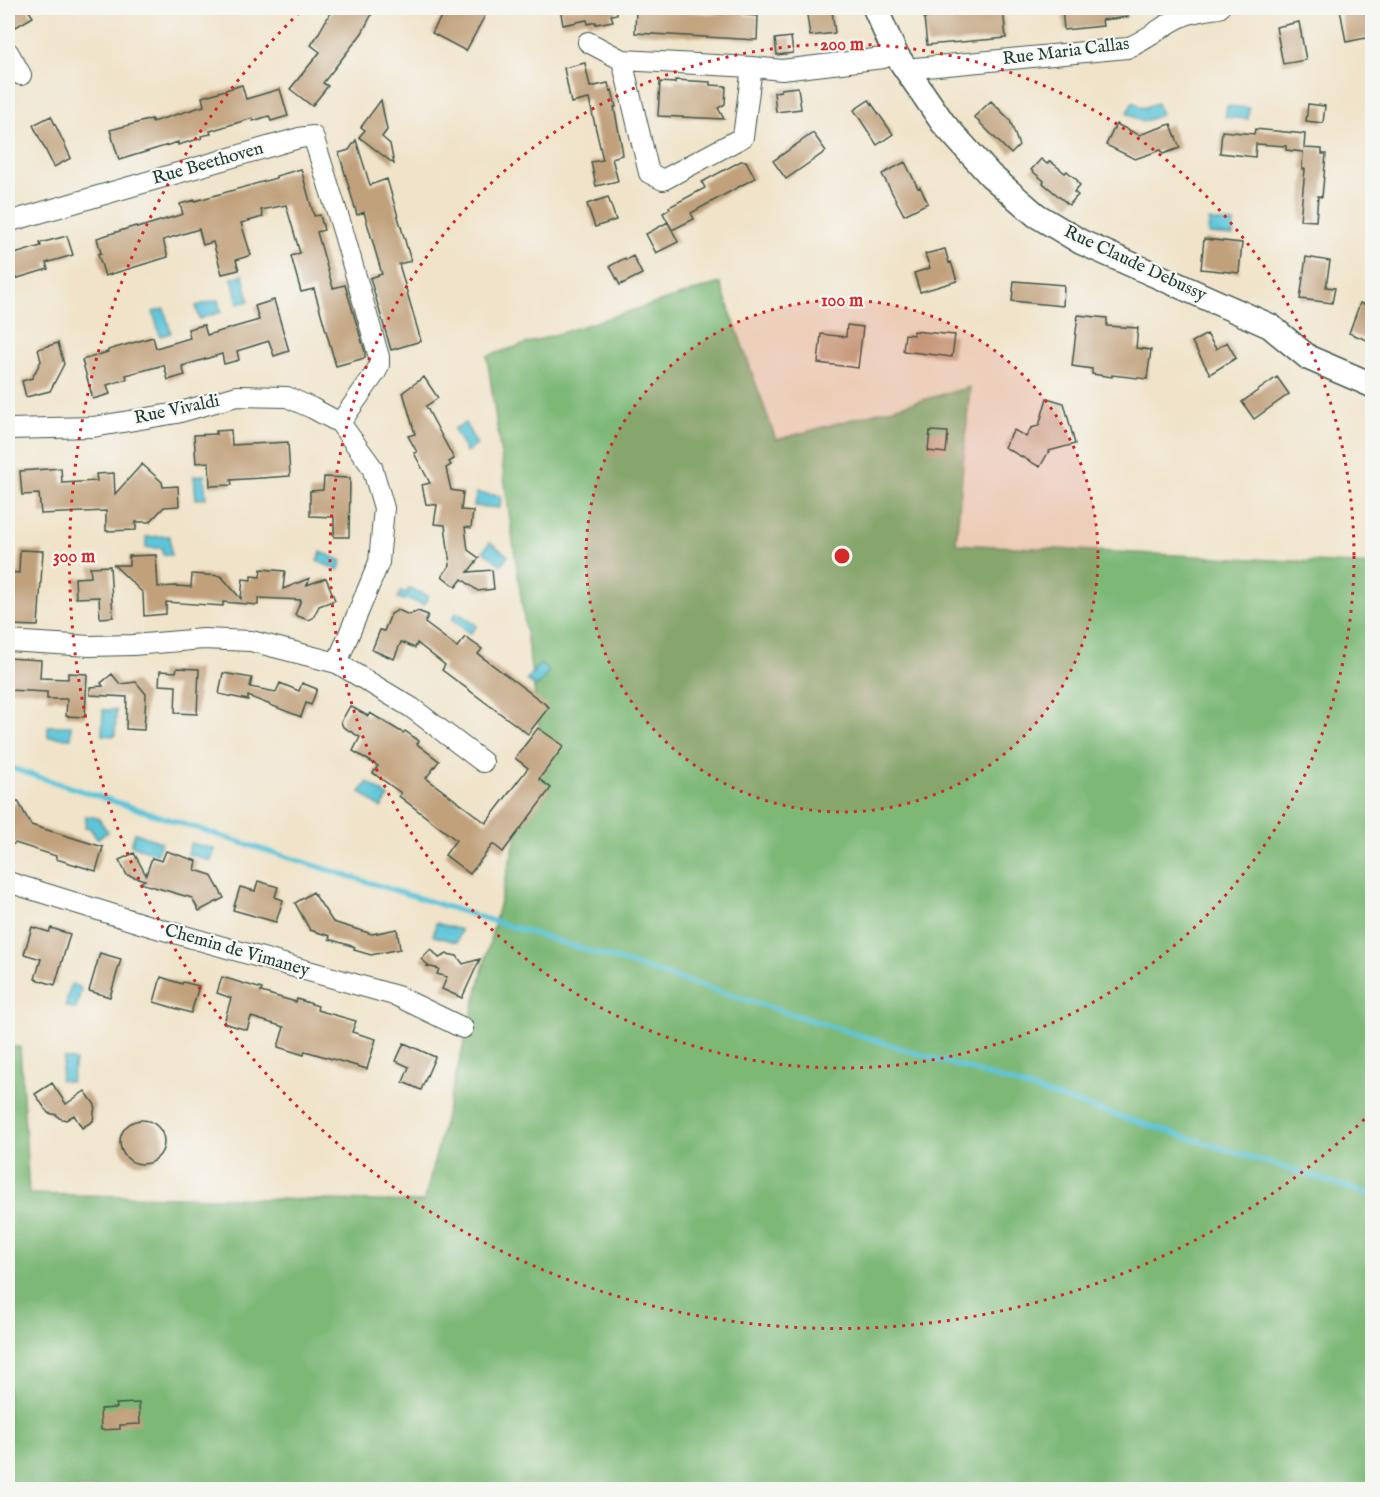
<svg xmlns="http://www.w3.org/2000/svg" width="1380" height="1497" font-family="'IM FELL English',serif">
	<rect width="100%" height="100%" fill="#f6f6f2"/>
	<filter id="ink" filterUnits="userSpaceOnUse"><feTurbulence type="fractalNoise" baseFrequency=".0167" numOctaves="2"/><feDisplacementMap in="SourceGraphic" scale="12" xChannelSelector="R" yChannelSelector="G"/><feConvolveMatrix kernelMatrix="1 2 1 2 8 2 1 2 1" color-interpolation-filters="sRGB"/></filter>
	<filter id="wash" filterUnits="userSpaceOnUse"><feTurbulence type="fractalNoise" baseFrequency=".008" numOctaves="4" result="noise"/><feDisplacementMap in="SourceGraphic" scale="24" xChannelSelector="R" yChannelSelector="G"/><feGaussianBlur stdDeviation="1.35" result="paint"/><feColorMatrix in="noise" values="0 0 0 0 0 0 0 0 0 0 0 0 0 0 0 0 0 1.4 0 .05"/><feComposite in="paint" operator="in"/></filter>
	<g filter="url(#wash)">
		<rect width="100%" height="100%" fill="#f0e3c9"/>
		<!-- forest -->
		<path fill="#7db877" stroke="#4e7a56" stroke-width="1.5" d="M720,283L776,440L970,387L956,544L1372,565V1489H8V1047H20L29,1194L424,1202L541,739L487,356Z"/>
		<!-- water -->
		<path fill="#5dc5d9" stroke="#3e8186" stroke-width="1.5" d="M1133,102L1143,108L1157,103L1161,115L1142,122L1127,113Z
			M1227,106L1249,108L1248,119L1225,117Z
			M1209,221L1234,223L1233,236L1208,234Z
			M243,275L249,301L238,304L232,278Z
			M218,300L221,312L199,319L196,306Z
			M164,309L171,333L160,336L153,312Z
			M465,423L477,445L466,452L454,429Z
			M204,475L206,498L196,499L194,476Z
			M476,493L501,496L500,508L474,506Z
			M170,536L171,555H163L162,548H146V537Z
			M490,542L508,556L501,565L483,551Z
			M321,552L342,561L338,570L317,561Z
			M409,588L428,596L424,605L405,598L404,600L398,598L401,591L407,593Z
			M456,613L460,614L477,626L470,634L452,619Z
			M540,664L549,671L537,687L527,680Z
			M103,710H116L115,736L102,735Z
			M48,726H71V738L48,737Z
			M368,782L389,797L381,808L360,792Z
			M86,816L98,818L108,832L97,839L90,828H85Z
			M135,833L161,842L157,854L131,845Z
			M191,843L215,849L211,861L188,854Z
			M436,923L461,930L457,942L433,936Z
			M71,984L80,987L81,990L76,1009L65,1006Z
			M64,1058L75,1061L71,1082L60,1080Z"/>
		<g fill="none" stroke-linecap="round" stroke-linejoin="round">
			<!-- stream -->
			<path stroke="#5dc5d9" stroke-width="5" d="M8,767L236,841L1372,1195"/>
		</g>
		<g id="blocks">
			<!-- building -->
			<path fill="#c1a17b" d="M8,8H27L33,17L16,27L8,13Z
				M333,8H375L362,33L323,83L328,86L312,106L290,89L320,52L311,45L317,36Z
				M446,8H489L466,51L432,33Z
				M560,8H616L617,14L611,15L613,21L596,24V22L588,24L587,20L563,25Z
				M650,8H673V11L722,14V8L745,9V15L758,16L757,40L635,33L636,9L650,10Z
				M806,8H826L827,12L832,11L835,33L810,36Z
				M1062,8H1127L1128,17L1102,20L1103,26L1064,30Z
				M1350,8H1365L1371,37L1346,42L1340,9Z
				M1003,9L1006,38L927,45L924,18Z
				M1299,22L1306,60L1283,64L1276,27Z
				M791,37L793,53L777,55L775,39Z
				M585,63L590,87L608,83L610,91L612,90L616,107H614L622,148H621L622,155L612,158L618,181L596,186L591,162L603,160L589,99L571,103L564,68Z
				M675,80L710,82V85L726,86L725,104L718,108L724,119L658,116L660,82L675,83Z
				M242,85L246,99L280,89L288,116L271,121L269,116L253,121V118L210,131L211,134L201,136L202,138L178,145V142L119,160L110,130L152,119V122L204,106L202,97Z
				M798,87L801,109L776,112L774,92L781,91V89Z
				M381,100L387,130L382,137L390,144L394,164L359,137L365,130L361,127Z
				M869,100L893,134L877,145L854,110Z
				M991,101L1010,120L1019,146L1011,154L974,117Z
				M1308,104L1325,106L1323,123L1306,121Z
				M51,116L71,158L54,167L33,125Z
				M1116,124L1139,135L1171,124L1180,148L1163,154L1161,150L1135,159L1106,145Z
				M1255,129L1305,134L1304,148L1322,149V154H1326L1322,197L1318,196L1316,221L1300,220L1305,169H1302L1303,152L1286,150V146L1256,144L1255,157L1220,153L1222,131L1254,134Z
				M813,133L826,151L786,179L773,161Z
				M356,140L370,185L387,179L411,261L399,264L421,341L391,350L370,278L382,274L364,212L357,215L339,153L349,150Z
				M1041,159L1047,164L1050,161L1065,173L1067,171L1078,181L1077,182L1080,185L1074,192L1078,195L1069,205L1043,183L1044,181L1031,170Z
				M741,161H746L755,178L691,213L694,219L672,230L663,213L670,209L669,207L705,188L702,182Z
				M905,162L918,188L920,187L928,203L904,215L882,174Z
				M301,169L314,216L320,215L324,230L317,232L333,288L345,285L365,352V358L336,366L314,289L301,292L291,256L300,253L286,205L261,210L263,217L241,223L251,255L236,260L239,270L222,274L213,242L203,245L199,229L163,240L168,257L105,276L98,254L101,253L97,238L136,226L137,228L183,214L180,204L195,200V201L276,178V176Z
				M608,197L616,220L595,227L587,204Z
				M668,222L678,242L656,253L646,234Z
				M67,236L73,255L46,263L48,269L8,281V256L41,246L40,243Z
				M1204,239L1242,243L1239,273L1201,269Z
				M945,249L949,263L951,262L957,281L920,292L914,273L930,268L925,254Z
				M633,256L642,274L620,285L610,266L625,258L626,260Z
				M1306,257L1330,261L1326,287L1335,288L1332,303L1300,299Z
				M1014,281L1064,285L1063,306L1012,301Z
				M274,300L289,351L274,356L269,341L237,351L239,360L224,364L222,354L182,366L185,375L168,380L164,365L126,375L127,379L107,385L110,394L93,399L82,360L108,352V350L153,337L156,348L190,338L188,329L204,325L207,335L259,320L255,306Z
				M1360,303L1372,307V342L1349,333Z
				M1078,315L1107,318V326L1138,328L1136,348L1151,350L1147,379L1112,375V377L1092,374V369L1072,366Z
				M847,325L863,327L858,368L818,363L821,334L846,337Z
				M913,331L955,335L952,357L903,351L905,334L913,335Z
				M1207,334L1216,349L1227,342L1236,358L1210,374L1192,342Z
				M58,343L64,364L50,391L26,397L22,381L32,378L41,361L38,349Z
				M424,377L438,398L426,406L454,459L449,462L451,465L446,468L451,490L463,492L461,510L473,511L471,528L465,527L468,550L479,558L468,572L492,570L494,589L478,591L462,579L456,587L442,576L450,565L445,525L434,524L437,505L426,504L422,485L430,483L414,453L417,452L408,436L415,434L403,392Z
				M1277,377L1289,394L1254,419L1242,402Z
				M1047,398L1064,403L1075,444L1049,451L1040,467L1004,447L1014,430L1026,437L1031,428L1039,426Z
				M231,430L232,445L288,442L290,476L231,480L232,485L210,486L209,462L196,463L194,435L216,434V431Z
				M930,431L948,432L946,453L928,451Z
				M142,464L162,482L163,487L178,486L179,506L164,507L150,522H136V530L106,531V511L41,514L39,494L22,495L20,471L61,468L62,483L97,481L96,474L114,473L115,494Z
				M324,477L350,478L349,537H334V517L310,516V491L323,490Z
				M20,550L43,551L38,626L8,625L9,572L19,573Z
				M156,555L158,587L176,586L191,587L192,574L221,576L241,599L243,579L251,580V576L260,577L261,569L285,571L283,589L310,578L307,585L326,578L335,600L319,606L313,618L308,620L295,615L301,600L258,598V605L223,602V606L166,602V614L144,616L143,593L114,565H129V556Z
				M110,566L113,617L100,618L99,597L76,598L75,578L91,577L90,567Z
				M398,610L409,615L418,611L428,615L425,623L457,647L465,637L482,649L478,654L549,707L528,734L442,670L445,665L417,643L415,648L401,642L394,659L372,650L380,630L384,631L391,614Z
				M8,658L41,660L40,678L68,679V673L87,674L85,717L66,716L67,699H47V692L8,690Z
				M177,668L199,669L197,714L175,713L176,686L159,685L160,671L176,672Z
				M223,673L252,678L250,687L276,692L280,683L299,691L302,683L317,689L311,705L306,703L301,717L248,696V700L219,694Z
				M112,674L120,684L136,682L146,694L144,730L126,729L127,697L90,695V687L103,686L101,683Z
				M350,706L368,716L370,713L403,733L405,731L419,741L417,744L439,761L426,778L486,823L528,768L515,758L538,728L564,746L539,779L551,788L503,852L493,844L470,874L445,855L456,840L399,796L401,793L373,773L378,766L353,751L360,737L343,727L341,722Z
				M18,801L31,825L103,847L96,871L56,859V856L15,843L8,848V807Z
				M166,851L197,861L195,870L211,875L224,898L199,911L192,898L140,883L145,880L127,875L119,860L134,853L146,875L152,858L162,861Z
				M258,881L278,887L275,897L283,900L276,922L233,910L240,887L255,891Z
				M313,892L333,922L372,934L397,929L400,949L371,955L354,950L355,947L329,939L330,936L310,930L295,903Z
				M32,927L49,932L51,928L70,934L55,985L35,979L41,959L24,954Z
				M431,949L439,958L447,954L457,956L463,964L480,959L462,998L442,989L447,977L437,974L439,969L427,966L428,965L421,959Z
				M100,953L121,959L110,997L89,991Z
				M161,977L182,984L183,982L199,986L191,1013L154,1002Z
				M222,977L262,989L261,992L296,1002L297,999L318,1006L317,1010L356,1021L352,1032L376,1039L367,1069L305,1051L304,1055L278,1047L284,1027L251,1017L247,1030L224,1023L231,998L217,993Z
				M404,1043L435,1057L421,1090L403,1082L409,1067L396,1061Z
				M52,1083L66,1104L85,1091L95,1105L93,1121L82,1128L74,1115L66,1120L59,1118L57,1115L48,1113L35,1094Z
				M120 1142a22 22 0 1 1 44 0a22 22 0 1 1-44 0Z
				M139,1403L140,1424L120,1425V1429L101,1430L100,1409L117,1408L116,1404Z"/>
		</g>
	</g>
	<g filter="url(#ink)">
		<use href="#blocks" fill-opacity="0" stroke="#3e564a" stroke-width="1.5"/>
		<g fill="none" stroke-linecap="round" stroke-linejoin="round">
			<defs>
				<path id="minor" d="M588,42L622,60
					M8,52L21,75
					M752,67L743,137L663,180L649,173L622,60L752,67L782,70L883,58L895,53
					M905,69L1127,48C1148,40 1161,26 1181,17C1193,11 1206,10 1219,8
					M8,222L299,138L313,136L343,231L379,357V365L376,372L340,423
					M8,429L93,427L177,413L237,396L287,397L312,408L340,423L372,467L384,508L379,562L337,663
					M8,641L90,646L133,645L203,639L251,641L337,663L412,708L483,762
					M8,882L153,927L397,996L463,1028"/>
				<path id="tertiary" d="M875,8L895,53L943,123L990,175L1036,215L1081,242L1270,326L1309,358L1372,385"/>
			</defs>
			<!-- minor casing -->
			<use href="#minor" stroke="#3e564a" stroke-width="22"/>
			<!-- tertiary casing -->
			<use href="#tertiary" stroke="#3e564a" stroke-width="27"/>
			<!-- minor -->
			<use href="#minor" stroke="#fff" stroke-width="20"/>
			<!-- tertiary -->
			<use href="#tertiary" stroke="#fff" stroke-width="24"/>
		</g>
	</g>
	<!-- distance rings -->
	<circle cx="842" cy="556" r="256" fill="#d62828" fill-opacity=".12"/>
	<g fill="none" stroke="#d62828" stroke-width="3" stroke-dasharray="3 6">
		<circle cx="842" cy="556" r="256"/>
		<circle cx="842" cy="556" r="512"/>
		<path d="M1371 1113A768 768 0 0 1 304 8"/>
	</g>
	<g text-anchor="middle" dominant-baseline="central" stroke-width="4.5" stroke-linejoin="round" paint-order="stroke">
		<!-- street labels -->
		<g font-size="18" fill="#1f3d34" stroke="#f6f6f2">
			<text transform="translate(1066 52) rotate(-7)">Rue Maria Callas</text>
			<text transform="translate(208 164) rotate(-16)">Rue Beethoven</text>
			<text transform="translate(1135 264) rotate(25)">Rue Claude Debussy</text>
			<text transform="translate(177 410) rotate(-12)">Rue Vivaldi</text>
			<text transform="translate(237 951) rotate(16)">Chemin de Vimaney</text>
		</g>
	</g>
	<circle cx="842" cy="556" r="9" fill="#d62828" stroke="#f6f6f2" stroke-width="3"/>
	<g font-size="18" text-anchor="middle" font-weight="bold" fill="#d62828" stroke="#f6f6f2" stroke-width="4.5" stroke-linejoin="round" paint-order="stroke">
		<text x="842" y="50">200 m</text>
		<text x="842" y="306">100 m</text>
		<text x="74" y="562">300 m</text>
	</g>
	<!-- margin -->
	<rect width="1380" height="1497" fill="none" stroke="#f6f6f2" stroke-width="30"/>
</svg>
